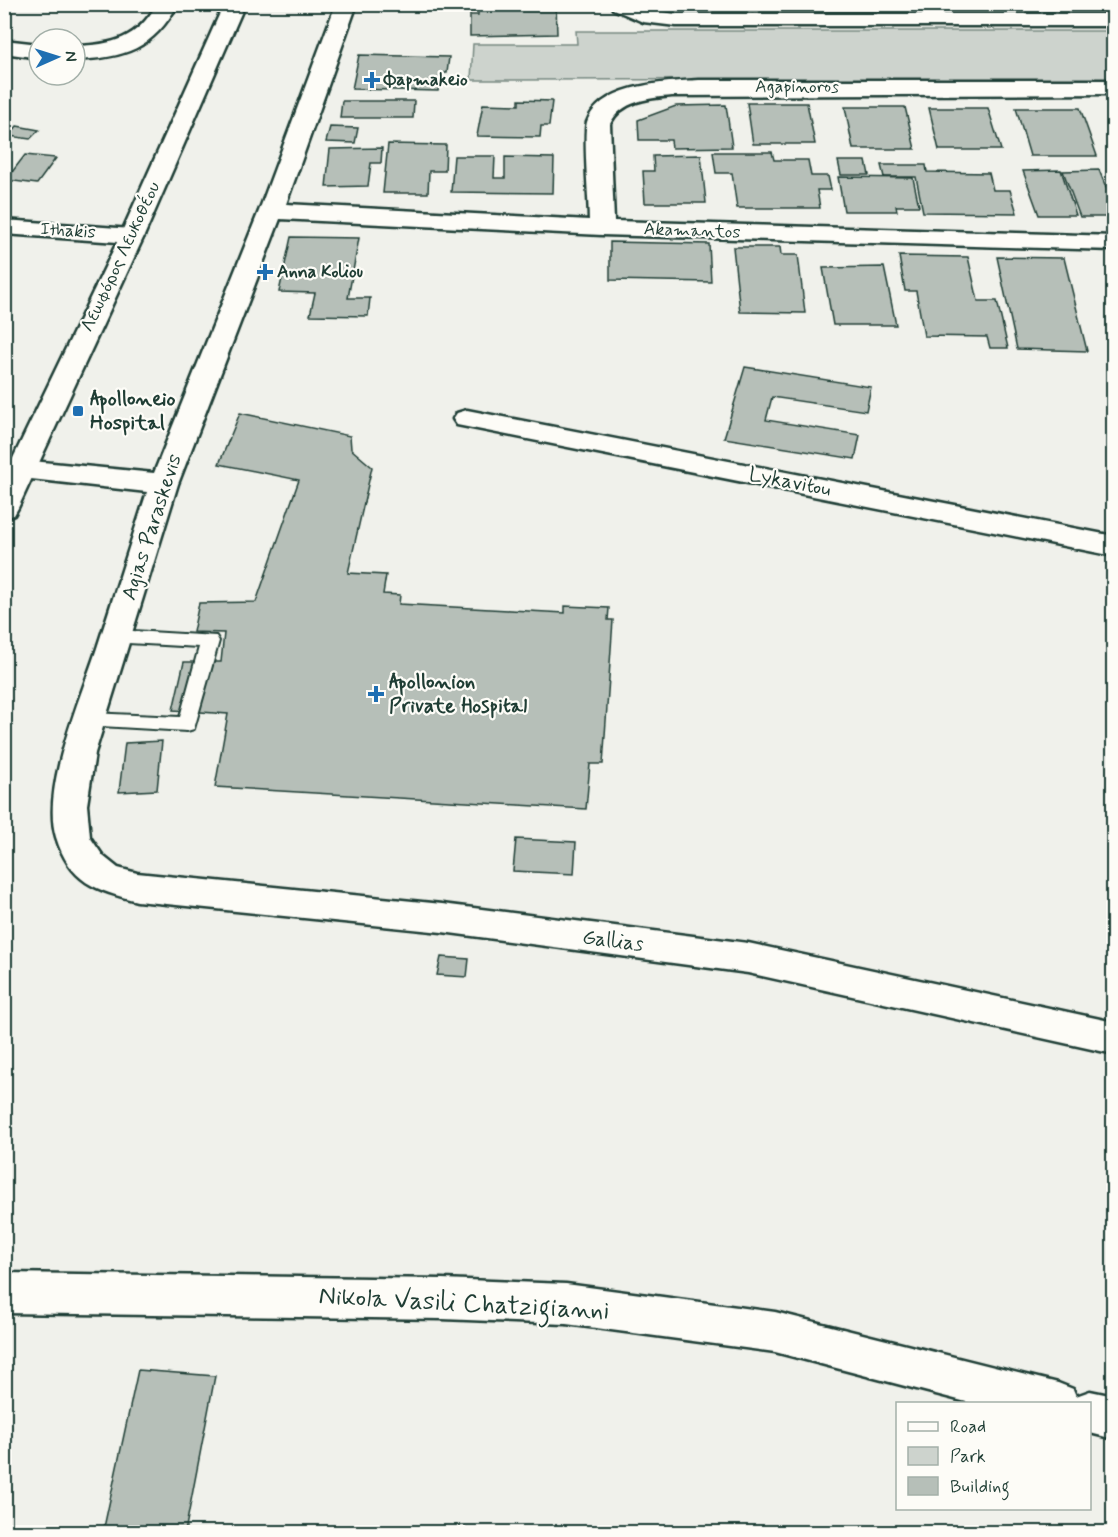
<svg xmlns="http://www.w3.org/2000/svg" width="1118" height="1537" font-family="Mynerve,sans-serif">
	<rect width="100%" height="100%" fill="#f0f1eb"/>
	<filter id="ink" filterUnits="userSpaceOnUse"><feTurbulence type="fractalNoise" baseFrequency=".0167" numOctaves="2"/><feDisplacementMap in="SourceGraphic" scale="12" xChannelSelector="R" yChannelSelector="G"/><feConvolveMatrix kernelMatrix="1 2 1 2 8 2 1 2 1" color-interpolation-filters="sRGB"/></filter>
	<g filter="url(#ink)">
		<!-- green -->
		<path fill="#cdd3cd" stroke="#768880" stroke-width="1.5" d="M576,31H1113V79L471,80L473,44H577Z"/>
		<!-- building -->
		<path fill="#b6bfb8" stroke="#1f3d34" stroke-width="1.5" d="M478,4H556L557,34L470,36V15H478Z
			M359,55L449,57L447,73H441L438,91L352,89Z
			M519,100L552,101L549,126H541L540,137L477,136L483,104L519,105Z
			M342,101H414L413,118H340Z
			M747,103H807L815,144H753Z
			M726,105L732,147L672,148L671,140H639L638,120L676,106Z
			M845,107H905L915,149H853Z
			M929,108H988L1001,150H939Z
			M1016,108H1080L1097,156H1030Z
			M17,126L39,130L30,139L9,136Z
			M330,127L358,128L355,143L326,142Z
			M388,144L446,145L445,171H429L428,193H383Z
			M382,148L381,163H371L368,186L326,187L330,149Z
			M713,152H772L774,160H808L811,176H828L831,190H817L820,208H737L732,173H716Z
			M25,155L56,158L37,184L6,180Z
			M701,155L706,203H645L643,171H654L653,156Z
			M454,156H495L494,178H505V157L554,158L553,193L451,192Z
			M838,161H866L869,175H841Z
			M881,165H926L927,172L989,173L993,190H1010L1017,213L923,212L916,177H884Z
			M1061,170L1076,215H1039L1023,171Z
			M1099,170L1114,207V217H1080L1063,171Z
			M838,177L913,178L919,206H896L897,211H844Z
			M291,237L359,238L348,298H370L368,316L310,315L315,293L279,292Z
			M610,242L709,244L711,282L610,280Z
			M733,247H780L781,255H798L805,313L740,312Z
			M899,256L968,257L978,301H997L1008,348H990L987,337L924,336L916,291H905Z
			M997,257L1064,258L1087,351L1017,349Z
			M884,267L896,325H833L823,268Z
			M745,367L871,387L866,411L772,397L766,420L860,435L855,459L724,438Z
			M240,413L350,436L351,449L372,467L348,573L386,575L383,594L400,595L399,604L565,613V606L609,608L608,620H613L603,764H590L586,809L215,787L228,714L173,710L184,662H221L224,633L193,632L199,603L256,602L299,480L219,464Z
			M162,741L157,790L119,792L125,743Z
			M516,839L576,842L574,874L513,871Z
			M441,957L469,959L467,977L437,975Z
			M138,1370L215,1376L185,1532H103Z"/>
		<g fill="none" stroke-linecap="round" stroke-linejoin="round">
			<defs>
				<path id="service" d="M116,630L216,636L219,641L194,729L187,731L83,725L80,720L83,715L90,713L180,717L199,647L110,642L107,637L110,632Z"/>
				<path id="minor" d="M157,4H178C153,49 125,58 75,60V46C113,45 137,39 157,4Z
					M336,4H357L286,204L589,220C589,201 583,136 587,122C601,84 665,82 699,80H1114V94L672,96C649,98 621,101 610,124L614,221L1114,236V250L602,235L280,219L178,484L95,753L87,805L90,837L103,856L118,868L137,873L442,904L748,943L1114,1022V1054L748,973L442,932L137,901C96,890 70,883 56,837C41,788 81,697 97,648C114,596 130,544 147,492L22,478L12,476L8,469L12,462L22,460L154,473L259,211Z
					M611,4H640L655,11L676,14H1114V26H676L643,22L613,9Z
					M4,40L39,44V58L4,53Z
					M4,220L132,229L141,231L144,236L141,241L132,243L4,234Z
					M467,410L1114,536V556L457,425L453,419L457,413Z
					M4,1273L442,1279L566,1284L775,1312L1058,1383L1073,1389L1076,1396L1090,1391L1114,1396V1439L1090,1433V1404H974L775,1352L566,1324L442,1319L4,1313Z"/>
				<path id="secondary" d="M224,4H245L144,236L18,508L14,515L4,518V477L120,236Z"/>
			</defs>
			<!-- service casing -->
			<use href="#service" stroke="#1f3d34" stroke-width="4"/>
			<!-- minor casing -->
			<use href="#minor" stroke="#1f3d34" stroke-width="5"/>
			<!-- secondary casing -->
			<use href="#secondary" stroke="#1f3d34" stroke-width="5"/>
			<!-- service -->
			<use href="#service" fill="#fdfcf7" fill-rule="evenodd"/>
			<!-- minor -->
			<use href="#minor" fill="#fdfcf7" fill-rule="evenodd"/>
			<!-- secondary -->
			<use href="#secondary" fill="#fdfcf7" fill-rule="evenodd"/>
		</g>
	</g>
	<!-- markers -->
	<g fill="#1f6fb2" stroke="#fdfcf7" stroke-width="2">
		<path d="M369 71h6v6h6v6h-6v6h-6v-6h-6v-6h6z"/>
		<path d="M262 263h6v6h6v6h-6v6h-6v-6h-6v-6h6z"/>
		<rect x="72" y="405" width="12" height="12" rx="3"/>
		<path d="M373 685h6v6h6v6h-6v6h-6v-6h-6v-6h6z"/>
	</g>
	<g text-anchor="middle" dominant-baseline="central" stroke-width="4.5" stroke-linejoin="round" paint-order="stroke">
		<!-- far-poi labels -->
		<g font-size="18" font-weight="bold" fill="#1f3d34" stroke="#fdfcf7" text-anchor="start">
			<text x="384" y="80">Φapmakeio</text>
			<text x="277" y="272">Anna Koliou</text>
		</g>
		<!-- far-street labels -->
		<g font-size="18" fill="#1f3d34" stroke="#fdfcf7">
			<text x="797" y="87">Agapinoros</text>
			<text transform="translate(68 231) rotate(4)">Ithakis</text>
			<text transform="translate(692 231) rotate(2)">Akamantos</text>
			<text transform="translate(121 257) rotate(-65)">Λεωφόρος Λευκοθέου</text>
		</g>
		<!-- poi labels -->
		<g font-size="21" font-weight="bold" fill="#1f3d34" stroke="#fdfcf7" text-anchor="start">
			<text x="90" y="399">Apolloneio<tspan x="90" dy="24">Hospital</tspan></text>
			<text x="389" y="682">Apollonion<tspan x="389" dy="24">Private Hospital</tspan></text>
		</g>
		<!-- street labels -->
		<g font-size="21" fill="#1f3d34" stroke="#fdfcf7">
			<text transform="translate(790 482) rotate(11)">Lykavitou</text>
			<text transform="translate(152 527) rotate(-72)">Agias Paraskevis</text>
			<text transform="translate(613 941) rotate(7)">Gallias</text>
		</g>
		<!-- near-street labels -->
		<g font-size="26" fill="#1f3d34" stroke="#fdfcf7">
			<text transform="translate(464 1304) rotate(3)">Nikola Vasili Chatzigianni</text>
		</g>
	</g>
	<!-- margin -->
	<rect width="1118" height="1537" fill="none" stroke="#fdfcf7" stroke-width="24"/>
	<rect x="12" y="12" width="1094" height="1513" fill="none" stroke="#1f3d34" stroke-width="2" filter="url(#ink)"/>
	<!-- legend -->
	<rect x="896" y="1402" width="195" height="108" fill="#fdfcf7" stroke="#a4b0a9" stroke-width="1.5"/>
	<rect x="908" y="1422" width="30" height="9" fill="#fdfcf7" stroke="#a4b0a9" stroke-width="1.5"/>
	<text x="950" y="1432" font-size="18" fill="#1f3d34">Road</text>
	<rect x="908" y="1447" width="30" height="18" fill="#cdd3cd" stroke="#a4b0a9" stroke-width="1.5"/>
	<text x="950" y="1462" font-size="18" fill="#1f3d34">Park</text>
	<rect x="908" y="1477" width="30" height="18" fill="#b6bfb8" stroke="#a4b0a9" stroke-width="1.5"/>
	<text x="950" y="1492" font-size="18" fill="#1f3d34">Building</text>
	<!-- north arrow -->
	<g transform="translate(57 57) rotate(87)"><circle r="28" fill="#fdfcf7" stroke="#a4b0a9" stroke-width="1.5"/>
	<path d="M0-4.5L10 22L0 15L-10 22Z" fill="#1f6fb2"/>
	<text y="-9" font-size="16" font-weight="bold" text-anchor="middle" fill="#1f3d34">N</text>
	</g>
</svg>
